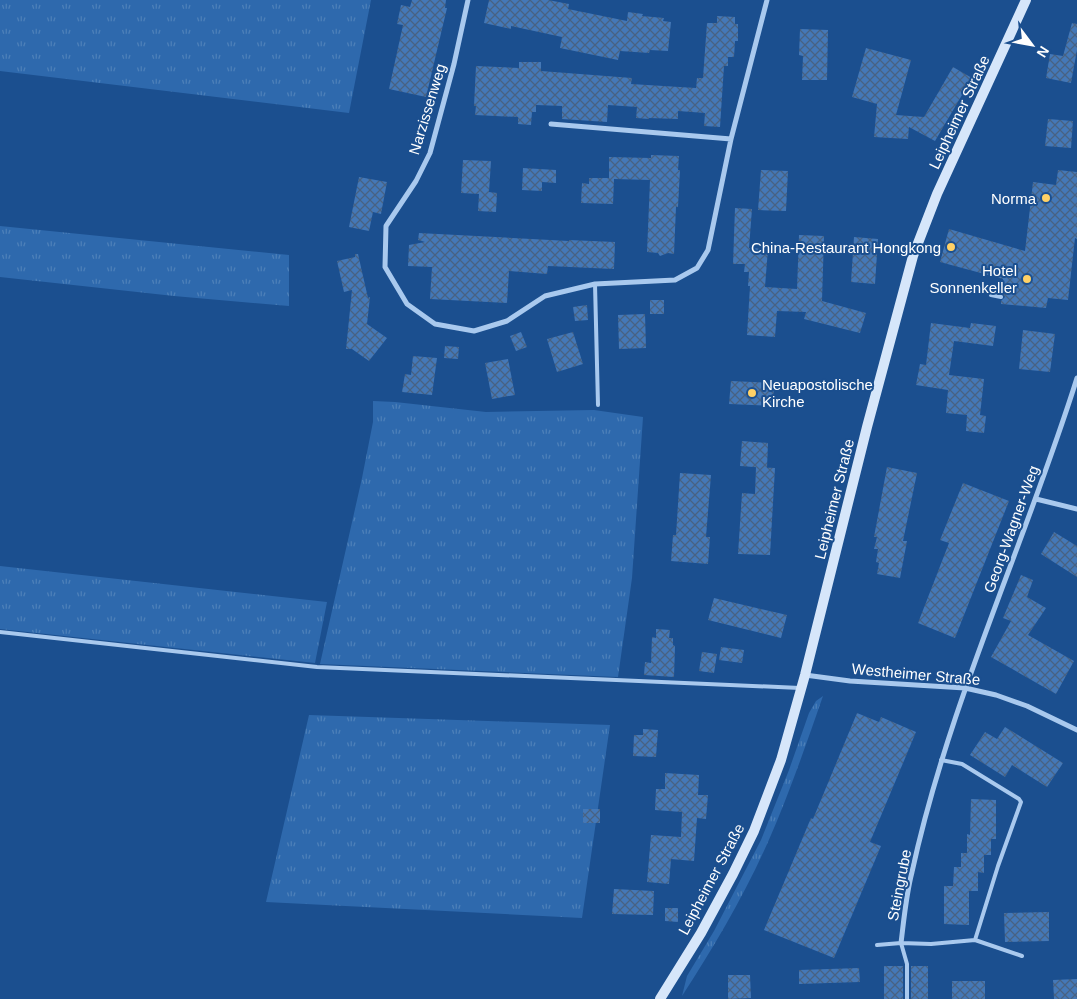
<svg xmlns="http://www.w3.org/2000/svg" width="1077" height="999" font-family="Helvetica,sans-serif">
	<defs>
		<pattern id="grass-tufts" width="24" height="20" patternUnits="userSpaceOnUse" patternTransform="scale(1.25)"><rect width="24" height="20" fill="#2e69ad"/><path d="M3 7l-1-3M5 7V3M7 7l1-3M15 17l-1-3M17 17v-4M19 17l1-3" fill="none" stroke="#4d80b9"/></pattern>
		<pattern id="building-cross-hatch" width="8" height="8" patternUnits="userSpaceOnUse" patternTransform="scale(1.25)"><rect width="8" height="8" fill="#4478b7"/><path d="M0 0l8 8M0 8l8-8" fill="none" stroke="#486282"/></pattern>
	</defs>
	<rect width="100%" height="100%" fill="#1b4f8f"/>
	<!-- grass -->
	<path fill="url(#grass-tufts)" d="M0,0H371L349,113L0,71Z
		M0,226L289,255V306L174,296L0,277Z
		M373,401L395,402L486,412L594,410L643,417L632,578L618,677L320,664L362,478L373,422Z
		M0,566L327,602L315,663L0,629Z
		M823,696C806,745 789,794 768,842C744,896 714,947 682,996L687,976L714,931L761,840L789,770L809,713L816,701Z
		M309,715L610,725L582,918L266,902Z"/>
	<!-- building -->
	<path fill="url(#building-cross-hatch)" d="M412,0H446L445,8H447L426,97L389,89L403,25L397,24L401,5L410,7Z
		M489,0H548L569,4L568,9L627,21L628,12L643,14L642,16L664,18L663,21L671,22L668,51L650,50L649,53L620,51L618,60L560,48L562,37L511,26V29L484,23Z
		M717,16L735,17V24H738V41H735L734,57H728V66H724L720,127L704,126L705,113L678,111V119L649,118V119L636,118L637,107L608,105L607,122L562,119V106L536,105V112H532L531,125L518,124V117L475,115L476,106H474L476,66L519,68V62H541V71L632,78L631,84L696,88L697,78H703L707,23H717Z
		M1072,23L1077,24V50L1071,83L1046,78L1050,54L1063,56Z
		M800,29L828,30L827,80H802L803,56L799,55Z
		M866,48L911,60L896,115L924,117L953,67L972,78L935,141L909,127L908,139L874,137L877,104L852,97Z
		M1048,119L1073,121L1071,148L1045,146Z
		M651,155L679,156L678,170H680L678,207H676L674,254L668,253L660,256L658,253L647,252L650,180L614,179L613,204L581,203L582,183L589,184V178H609V157L651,158Z
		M463,160L491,161L489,192L497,193L496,212L478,211L479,194L461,193Z
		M523,168L556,170V183L542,182V191L522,190Z
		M761,170L788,171L786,211L758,210Z
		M1058,170L1077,172V239L1075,238L1068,300L1048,298L1046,308L1001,304V301L1005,297L1002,293L1003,279L940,262L949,229L1025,251L1033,182L1056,185Z
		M359,177L387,182L381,214L373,212L369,231L349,227Z
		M735,208L752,209L749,248L768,249L765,287L797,289L799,235L824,236L822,301L866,313L860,333L804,319L806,312L777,311L775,337L747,335L750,286H748L749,272H744L745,264H733Z
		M419,233L569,241V240L615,242L614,269L548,266L547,274L509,271L507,303L430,299L432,267L408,266L409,245L425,242L418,240Z
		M854,237L878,239L875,284L851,282Z
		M355,254H358L368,298L370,297L367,324L387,338L369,361L352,349H346L352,290L344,292L337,261L355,257Z
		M650,300H664V314H650Z
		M587,305L588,320L575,321L573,307Z
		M645,314L646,348L619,349L618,315Z
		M931,323L970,328L971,323L996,326L993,346L954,341L949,375L984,379L980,415L986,416L984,433L966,431L967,415L946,413L948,390L916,385L920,364L926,365Z
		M1023,330L1055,334L1050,372L1019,369Z
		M521,332L527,347L516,351L510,336Z
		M573,332L583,364L557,372L547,339Z
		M445,346L459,347L458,359L444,358Z
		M413,356L437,358L432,395L402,392L405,374L411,375Z
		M508,359L515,395L492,399L485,363Z
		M731,381L774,383L773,406L729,404Z
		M742,441L768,443L767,468L740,466Z
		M756,467L775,468L770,555L738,554L742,493L755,494Z
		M887,467L917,473L903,541H907L900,578L877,574L879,563L876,562L878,549H874L877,537H874Z
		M680,473L711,475L706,537H710L708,564L671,561L673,535H676Z
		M963,483L1009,501L955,638L918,623L949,543L940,540Z
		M1054,532L1077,546V577L1041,554Z
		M1021,575L1033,580L1027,597L1046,608L1028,635L1074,661L1056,694L991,657L1011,621L1003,618Z
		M714,598L787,615L781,638L708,620Z
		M656,629L670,630L669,638H673V645L675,646L674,677L644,675L645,662L651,663L652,637L656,638Z
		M721,647L744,650L742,663L719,660Z
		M702,652L717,654L714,673L699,671Z
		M857,713L879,722L881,717L916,732L870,842L881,846L834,958L764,930L811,818L813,819Z
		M1005,727L1063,763L1047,787L1012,765L1005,777L970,755L985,732L997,739Z
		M643,729L658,730L656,757L633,756L634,735H643Z
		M665,773L699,775L698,795H708L706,819L697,818L694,861L671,859L669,884L647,882L651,835L681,837L682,812L655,810L656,789H665Z
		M971,799L996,800V839H991V855H984V873L978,872V891H969V925L944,924V886H953L954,867H961V853H967V834L970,835Z
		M583,809H600V823H583Z
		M614,889L654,891L653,915L612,914Z
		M665,908H678V922L665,921Z
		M1049,912V941L1005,942L1004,913Z
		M884,966H903V999H884Z
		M911,966H928V999H911Z
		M859,968L860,982L799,984V970Z
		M728,975H750L751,998L728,999Z
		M1077,979V999H1054L1053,980Z
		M952,981H985V999H952Z"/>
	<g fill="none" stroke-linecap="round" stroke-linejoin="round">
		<!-- lane -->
		<path stroke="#a9c9ee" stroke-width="4" d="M595,284L598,405
			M991,295L1001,297
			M0,632L317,667L800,688
			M975,940L1022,956
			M901,943L907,964V999
			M877,945L901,943L931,944L975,940L998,866L1021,802L1019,799L962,764L941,760"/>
		<!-- street -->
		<path stroke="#a9c9ee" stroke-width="5" d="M468,0L454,64L430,153L416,181L386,226L385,267L407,304L435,324L474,331L507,321L545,296L595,284L675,280L697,268L708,250L731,139L767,0
			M551,124L731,139
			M1036,499L1077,509
			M805,675L850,681L965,688L996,695L1027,706L1077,730
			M901,943C904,919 906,895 912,872C949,702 1025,544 1077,378"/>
		<!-- secondary -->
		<path stroke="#d6e6fa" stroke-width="10" d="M660,999L701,933L733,874L754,831L781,760L805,675L867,427L913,256L937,194L1026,0"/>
	</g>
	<!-- markers -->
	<g fill="#ffd166" stroke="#1b4f8f" stroke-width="2">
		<circle cx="1046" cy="198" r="5"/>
		<circle cx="951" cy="247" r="5"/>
		<circle cx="1027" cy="279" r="5"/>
		<circle cx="752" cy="393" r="5"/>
	</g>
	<g text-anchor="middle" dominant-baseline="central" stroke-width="4" stroke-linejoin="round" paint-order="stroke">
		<!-- street labels -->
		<g font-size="15" fill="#fff" stroke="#1b4f8f">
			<text transform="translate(427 109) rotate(-73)">Narzissenweg</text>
			<text transform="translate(959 112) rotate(-65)">Leipheimer Straße</text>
			<text transform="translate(834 499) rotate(-76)">Leipheimer Straße</text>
			<text transform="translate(1011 529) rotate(-70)">Georg-Wagner-Weg</text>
			<text transform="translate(916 674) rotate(5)">Westheimer Straße</text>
			<text transform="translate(711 879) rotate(-62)">Leipheimer Straße</text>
			<text transform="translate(899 885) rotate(-79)">Steingrube</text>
		</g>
		<!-- poi labels -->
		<g font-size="15" fill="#fff" stroke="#1b4f8f" text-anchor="end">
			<text x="1036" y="198">Norma</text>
			<text x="941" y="247">China-Restaurant Hongkong</text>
			<text x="1017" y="270">Hotel<tspan x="1017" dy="17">Sonnenkeller</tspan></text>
			<text x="762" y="384" text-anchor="start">Neuapostolische<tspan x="762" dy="17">Kirche</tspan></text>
		</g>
	</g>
	<!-- north arrow -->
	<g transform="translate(1032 45) rotate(122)" stroke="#1b4f8f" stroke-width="4" paint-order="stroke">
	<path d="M0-4L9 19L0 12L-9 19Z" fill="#ffffff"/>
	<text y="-8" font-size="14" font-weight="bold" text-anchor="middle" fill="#ffffff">N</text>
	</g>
</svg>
